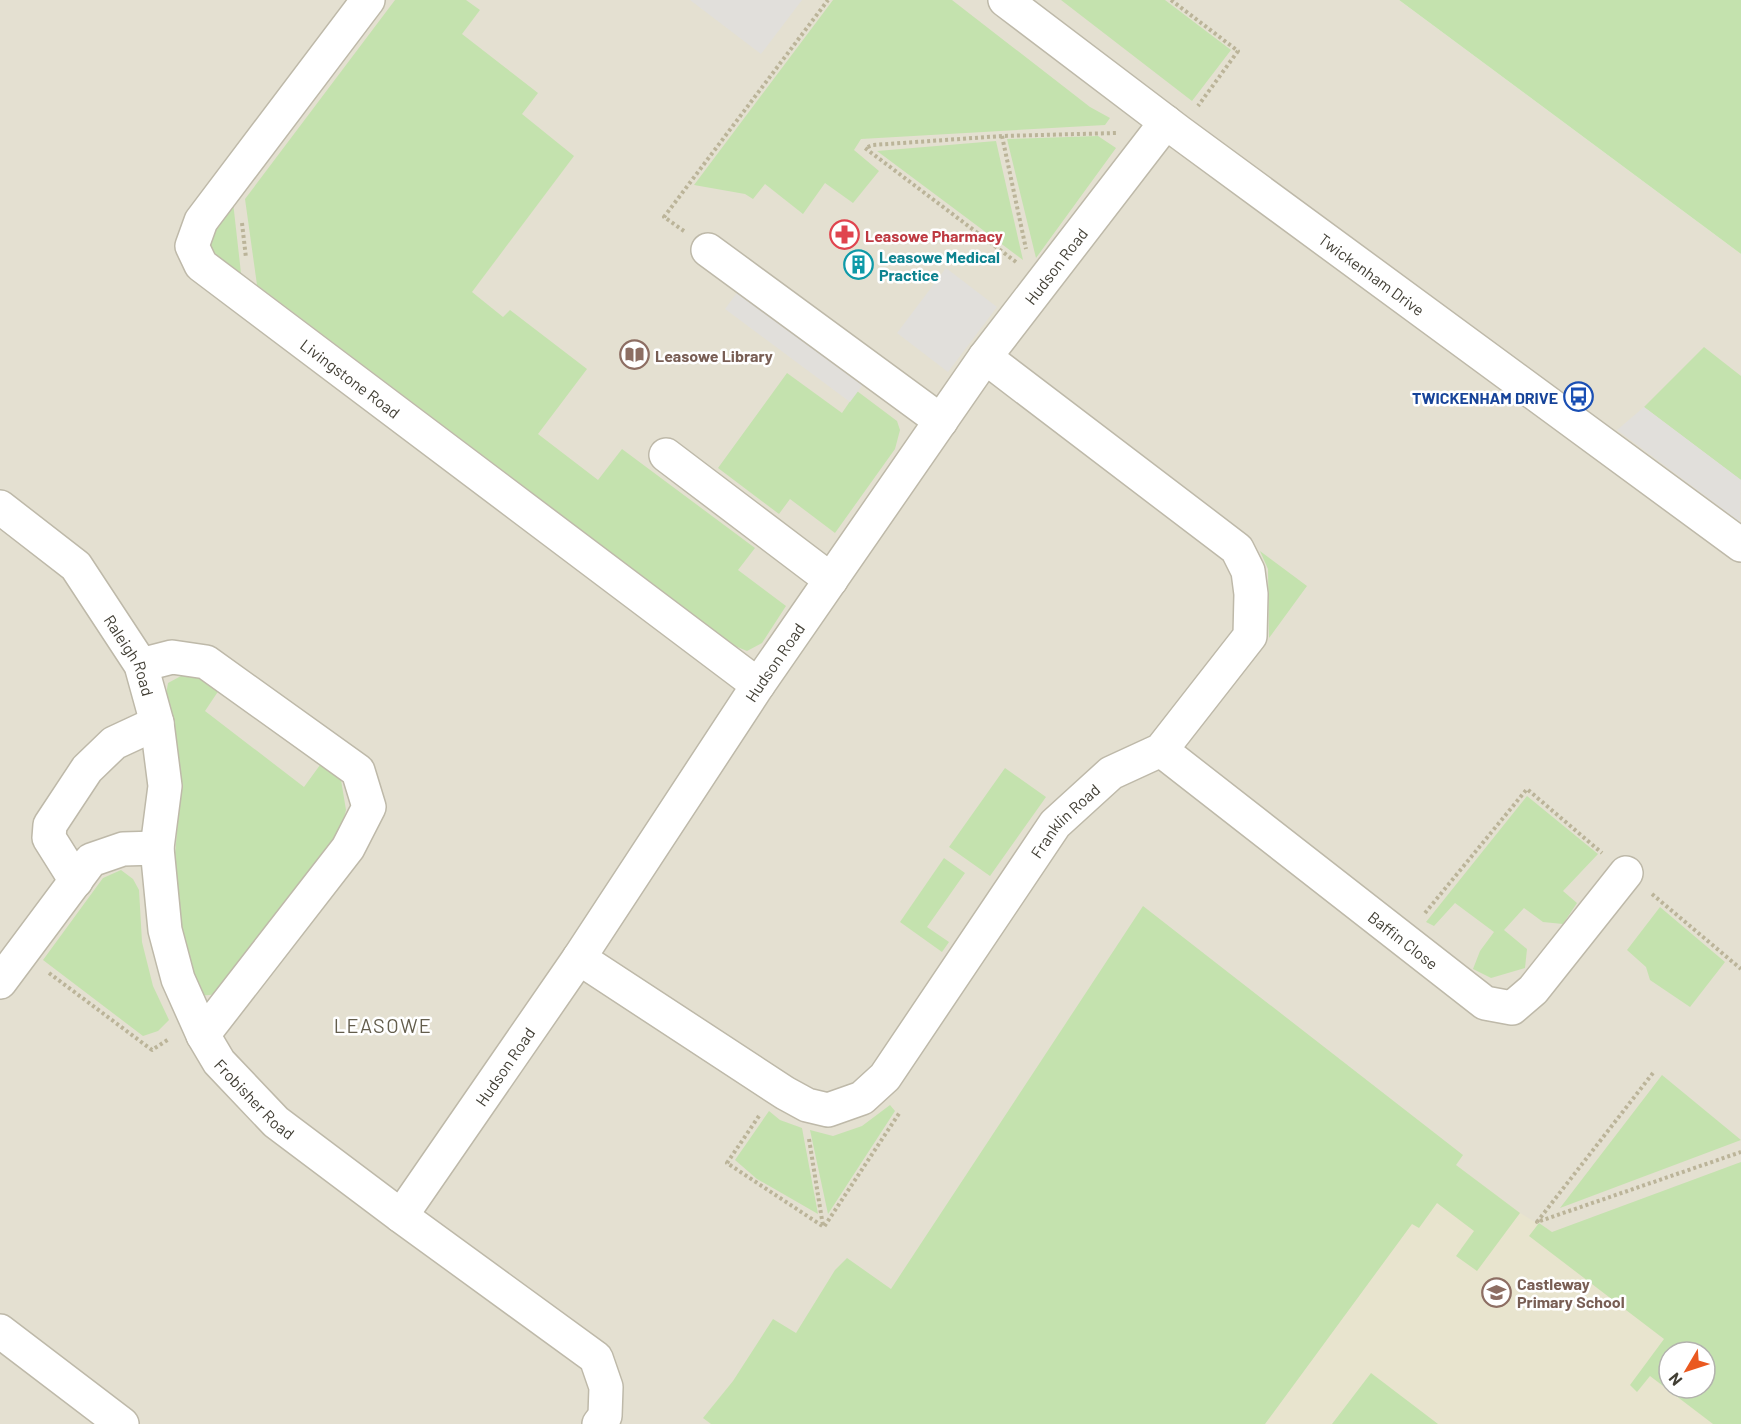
<svg xmlns="http://www.w3.org/2000/svg" width="1741" height="1424" font-family="Barlow,sans-serif">
	<rect width="100%" height="100%" fill="#f0eee3"/>
	<!-- residential -->
	<path fill="#e4e0d1" fill-rule="evenodd" d="M0,0H1399L1741,254V1424H0ZM1669,1352H1705V1388H1669Z"/>
	<!-- education -->
	<path fill="#e8e4ce" fill-rule="evenodd" d="M1455,1165L1520,1213L1552,1232L1741,1376V1424H1265ZM1669,1352H1705V1388H1669Z"/>
	<!-- green -->
	<path fill="#c4e2ae" fill-rule="evenodd" d="M395,0H466L480,10L462,34L538,93L522,114L574,156L472,292L503,317L510,310L587,369L538,434L598,480L622,449L755,548L738,570L786,606L762,643L747,651L735,646L257,285L245,199Z
		M833,0H952L1090,107L1110,118L1105,125L861,139L854,150L879,171L853,203L825,183L803,214L765,184L753,199L745,194L694,185Z
		M1061,0H1165L1231,50L1192,101Z
		M1399,0H1741V254Z
		M1098,136L1116,148L1036,258L1007,139Z
		M996,141L1023,260L877,151Z
		M233,202L242,282L207,255L208,239Z
		M1704,347L1741,376V480L1644,407Z
		M787,373L842,413L857,391L897,421L900,430L895,449L835,533L790,499L779,514L718,468Z
		M1260,551L1307,586L1269,638L1268,569Z
		M181,676L203,678L221,687L205,711L304,787L320,765L341,780L346,810L340,834L219,994L199,996L179,926L174,866L181,786L164,706L168,683Z
		M1005,768L1046,797L990,876L949,847Z
		M1527,796L1598,854L1563,891L1577,903L1563,924L1543,922L1524,908L1504,930L1527,949L1525,968L1491,978L1473,969L1480,951L1494,932L1455,903L1434,926L1426,922Z
		M944,858L965,873L927,927L949,942L942,952L900,922Z
		M121,870L133,879L139,890L142,942L153,986L169,1020L158,1031L143,1036L43,960L103,878Z
		M1143,906L1463,1155L1456,1165L1520,1213L1477,1271L1456,1256L1474,1231L1437,1203L1419,1228L1412,1224L1265,1424H711L703,1418L733,1381L773,1319L796,1333L835,1270L847,1258L891,1289Z
		M1660,907L1725,962L1690,1007L1650,980L1646,967L1627,950Z
		M1662,1075L1741,1140L1560,1208Z
		M890,1105L895,1111L828,1214L810,1130L833,1136L862,1126Z
		M769,1111L780,1120L802,1128L818,1214L757,1179L735,1160Z
		M1741,1162V1424H1713L1650,1376L1637,1392L1630,1385L1664,1339L1529,1236L1539,1223L1552,1232ZM1669,1352H1705V1388H1669Z
		M1371,1373L1438,1424H1332Z"/>
	<!-- parking -->
	<path fill="#e1dfdb" d="M690,0H802L761,54Z
		M946,268L997,307L948,372L897,333Z
		M739,290L865,382L850,402L725,309Z
		M1644,407L1741,480L1740,522L1617,430Z"/>
	<g fill="none" stroke-linecap="round" stroke-linejoin="round">
		<defs>
			<g id="minor">
				<path id="s1" d="M368,0L201,221L192,246L201,265L758,685"/>
				<path id="s2" d="M1005,0L1179,132L1741,545"/>
				<path d="M708,250L941,421"/>
				<path d="M666,455L831,580"/>
				<path id="s3" d="M0,507L76,566L141,665L157,723L165,786L157,848L165,930L178,979L203,1035L219,1062L276,1122L401,1216L596,1358L606,1387L605,1416L599,1424"/>
				<path d="M141,665L172,657L206,662L358,771L369,807L348,848L203,1035"/>
				<path id="s4" d="M1161,750L1485,1003L1512,1008L1533,990L1626,873"/>
				<path d="M76,881L49,838L50,825L87,769L114,743L157,723"/>
				<path id="s5" d="M579,958L785,1093L807,1105L828,1110L862,1098L885,1077L1055,824L1111,773L1161,750L1250,636L1251,594L1248,571L1237,549L985,357"/>
				<path d="M0,982L91,860L123,849L157,848"/>
				<path id="s6" d="M401,1216L579,958L758,685L985,357L1166,122"/>
				<path d="M0,1331L122,1424"/>
			</g>
		</defs>
		<!-- minor casing -->
		<use href="#minor" stroke="#beb9a9" stroke-width="36"/>
		<!-- path -->
		<path stroke="#bbb499" stroke-width="4" stroke-dasharray="3 3" stroke-linecap="butt" d="M1171,0L1238,51L1198,106
			M1002,136L1026,249
			M242,223L246,258
			M684,231L664,217L828,0
			M1016,262L865,148L873,145L1002,136L1117,133
			M1652,894L1741,969
			M1425,913L1527,789L1602,853
			M49,973L152,1050L169,1039
			M1653,1073L1537,1222L1741,1152
			M759,1116L727,1163L824,1227L900,1112
			M809,1139L823,1226"/>
		<!-- minor -->
		<use href="#minor" stroke="#fff" stroke-width="33"/>
	</g>
	<!-- icons -->
	<defs>
		<symbol id="pharmacy-ring" viewBox="-11 -11 22 22"><circle r="9.5" fill="#fff" stroke="#e0444e" stroke-width="1.5"/><path d="M-2-6h4v4h4v4h-4v4h-4v-4h-4v-4h4Z" fill="#e0444e"/></symbol>
		<symbol id="building-ring" viewBox="-11 -11 22 22"><circle r="9.5" fill="#fff" stroke="#0f9aa8" stroke-width="1.5"/><path d="M-4-6H4V6H1V3H-1V6H-4ZM-2.5-4.3h1.7v1.8h-1.7ZM.8-4.3h1.7v1.8H.8ZM-2.5-1h1.7V.8h-1.7ZM.8-1h1.7V.8H.8Z" fill="#0f9aa8"/></symbol>
		<symbol id="library-ring" viewBox="-11 -11 22 22"><circle r="9.5" fill="#fff" stroke="#8d6e63" stroke-width="1.5"/><path d="M-6-4Q-3-5.5-.7-3.5V5Q-3 3-6 4ZM6-4Q3-5.5 .7-3.5V5Q3 3 6 4Z" fill="#8d6e63"/></symbol>
		<symbol id="bus-ring" viewBox="-11 -11 22 22"><circle r="9.5" fill="#fff" stroke="#1a4fb4" stroke-width="1.5"/><path d="M-5-6H5V4H4V6H2V4H-2V6H-4V4H-5ZM-3.5-4V0h7V-4ZM-3.5 1.2v1.5H-2V1.2ZM2 1.2v1.5H3.5V1.2Z" fill="#1a4fb4"/></symbol>
		<symbol id="school-ring" viewBox="-11 -11 22 22"><circle r="9.5" fill="#fff" stroke="#8d6e63" stroke-width="1.5"/><path d="M0-5L7-2L0 1L-7-2ZM-4 1L0 2.5L4 1V4Q0 6-4 4Z" fill="#8d6e63"/></symbol>
	</defs>
	<g fill-rule="evenodd">
		<use href="#pharmacy-ring" x="828" y="218" width="33" height="33"/>
		<use href="#building-ring" x="842" y="248" width="33" height="33"/>
		<use href="#library-ring" x="618" y="338" width="33" height="33"/>
		<use href="#bus-ring" x="1562" y="380" width="33" height="33"/>
		<use href="#school-ring" x="1480" y="1276" width="33" height="33"/>
	</g>
	<g text-anchor="middle" dominant-baseline="central" stroke-width="5" stroke-linejoin="round" paint-order="stroke">
		<!-- health labels -->
		<g font-size="16" font-weight="bold" fill="#be3a42" stroke="#fff" text-anchor="start">
			<text x="865" y="235">Leasowe Pharmacy</text>
		</g>
		<!-- culture labels -->
		<g font-size="16" font-weight="bold" fill="#0d838f" stroke="#fff" text-anchor="start">
			<text x="879" y="256">Leasowe Medical<tspan x="879" dy="18">Practice</tspan></text>
		</g>
		<!-- street labels -->
		<g font-size="16" fill="#413e34" stroke="#fff">
			<text stroke="none"><textPath href="#s6" startOffset="1154">Hudson Road</textPath></text>
			<text stroke="none"><textPath href="#s2" startOffset="458">Twickenham Drive</textPath></text>
			<text stroke="none"><textPath href="#s1" startOffset="512">Livingstone Road</textPath></text>
			<text stroke="none"><textPath href="#s3" startOffset="201">Raleigh Road</textPath></text>
			<text stroke="none"><textPath href="#s6" startOffset="668">Hudson Road</textPath></text>
			<text stroke="none"><textPath href="#s5" startOffset="674">Franklin Road</textPath></text>
			<text stroke="none"><textPath href="#s4" startOffset="308">Baffin Close</textPath></text>
			<text stroke="none"><textPath href="#s6" startOffset="182">Hudson Road</textPath></text>
			<text stroke="none"><textPath href="#s3" startOffset="678">Frobisher Road</textPath></text>
		</g>
		<!-- education labels -->
		<g font-size="16" font-weight="bold" fill="#785e54" stroke="#fff" text-anchor="start">
			<text x="655" y="355">Leasowe Library</text>
			<text x="1517" y="1283">Castleway<tspan x="1517" dy="18">Primary School</tspan></text>
		</g>
		<!-- transit labels -->
		<g font-size="16" font-weight="bold" fill="#164399" stroke="#fff" text-anchor="end">
			<text x="1558" y="397">TWICKENHAM DRIVE</text>
		</g>
		<!-- quarter labels -->
		<g font-size="20" letter-spacing="1.5" fill="#635d4c" stroke="#fff">
			<text x="383" y="1025">LEASOWE</text>
		</g>
	</g>
	<!-- north arrow -->
	<g transform="translate(1687 1370) rotate(231)"><circle r="28" fill="#ffffff" stroke="#b3b2ae" stroke-width="1.5"/>
	<path d="M0-4.5L10 22L0 15L-10 22Z" fill="#ea5920"/>
	<text y="-9" font-size="16" font-weight="bold" text-anchor="middle" fill="#413e34">N</text>
	</g>
</svg>
